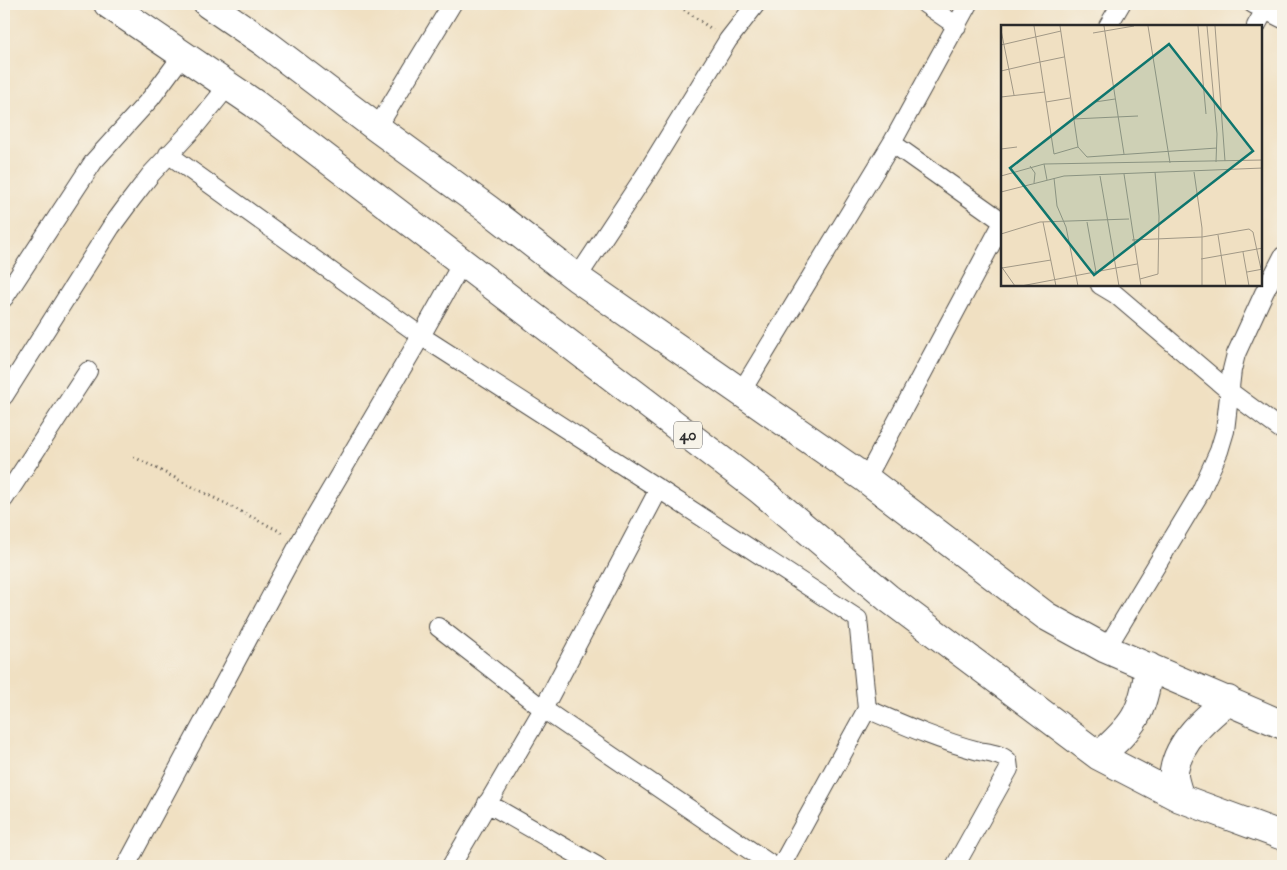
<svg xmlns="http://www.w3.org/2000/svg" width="1287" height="870" font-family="'IM FELL Double Pica',serif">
	<rect width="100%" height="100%" fill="#f7f3e8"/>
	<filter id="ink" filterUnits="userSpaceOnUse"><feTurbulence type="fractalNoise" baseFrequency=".02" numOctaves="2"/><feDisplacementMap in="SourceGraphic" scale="10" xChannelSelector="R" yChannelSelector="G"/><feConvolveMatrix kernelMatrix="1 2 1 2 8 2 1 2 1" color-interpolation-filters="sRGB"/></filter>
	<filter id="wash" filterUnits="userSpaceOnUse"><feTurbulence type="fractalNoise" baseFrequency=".0096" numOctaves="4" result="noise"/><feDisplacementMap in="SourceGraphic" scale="20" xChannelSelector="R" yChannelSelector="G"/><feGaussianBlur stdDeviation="1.12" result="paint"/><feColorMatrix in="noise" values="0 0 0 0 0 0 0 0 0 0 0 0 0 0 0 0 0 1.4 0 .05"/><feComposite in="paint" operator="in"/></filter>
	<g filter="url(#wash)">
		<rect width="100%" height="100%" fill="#f0e0c2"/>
	</g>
	<g filter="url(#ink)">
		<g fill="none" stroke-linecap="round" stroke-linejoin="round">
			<defs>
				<path id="street" d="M925,4L957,26
					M1253,4L1283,19
					M1108,26L1121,4
					M1256,26L1265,10
					M377,128L452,4
					M892,143L1002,221
					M168,154L421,336L659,489L858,619L867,709L781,866
					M577,278L647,172L728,40L756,4
					M1100,285L1115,294L1229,391L1283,431
					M4,298L94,161L151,98L182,56
					M741,392L892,143L968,4
					M4,396L111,227L131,200L151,174L193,129L228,86
					M866,479L1002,224
					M4,499L88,371
					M438,627L543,709L773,866
					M1106,649L1200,493L1219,451L1225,431L1232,370L1236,354L1264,293L1283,256
					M867,709C904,725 940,741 979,751C989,753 1001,754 1008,761L1009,769L955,866
					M487,803L597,866
					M126,866L300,542L421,336L462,263
					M451,866L543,709L659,489"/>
				<path id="highway" d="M108,4L255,104L759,489L888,598L1099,756L1180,798L1283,836
					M208,4L265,43L377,128L488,209L577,278L866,479L1046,616L1106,649L1283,725
					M1099,756C1134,725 1143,714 1149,667
					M1180,798C1178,791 1173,779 1174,771C1179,741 1205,719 1228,700"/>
			</defs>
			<!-- street casing -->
			<use href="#street" stroke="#494642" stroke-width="20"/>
			<!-- highway casing -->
			<use href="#highway" stroke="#494642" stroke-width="30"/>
			<!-- path -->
			<path stroke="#494642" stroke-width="3" stroke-dasharray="1 4" stroke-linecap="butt" d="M676,4L713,30
				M134,457L283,533"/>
			<!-- street -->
			<use href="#street" stroke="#fff" stroke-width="18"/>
			<!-- highway -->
			<use href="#highway" stroke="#fff" stroke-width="28"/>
		</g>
	</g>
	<g text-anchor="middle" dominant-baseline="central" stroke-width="4" stroke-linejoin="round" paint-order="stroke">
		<!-- shield labels -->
		<rect fill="#f7f3e8" stroke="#686764" stroke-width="1" x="674" y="421.5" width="28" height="27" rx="4"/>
		<g font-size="16" font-weight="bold" fill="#2b2b2b">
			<text x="688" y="435">40</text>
		</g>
	</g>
	<!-- overview -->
	<g transform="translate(1001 25)">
		<rect width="261" height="261" fill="#f0e0c2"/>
		<path fill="none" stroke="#a19886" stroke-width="1" d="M59,1L77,122L86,132L216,123M103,1L123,129M147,1L169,138M197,1L205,89M206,1L216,109L215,137M214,1L224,136M0,5L13,70M92,8L133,1M0,20L60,6M63,32L39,37L53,129L77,122M0,46L39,37L33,1M0,72L44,67M45,77L69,73M94,77L114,74M72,94L137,91M0,124L16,122M43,139L46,155M29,141L34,148L33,158M193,147L201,203V261M123,149L140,261M0,151L43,139L262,135M99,151L118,261M53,153L56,181L65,202L77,261M0,167L63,151L262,143M42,197L55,261M86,197L95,247M0,209L39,197L128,194M217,210L225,261M131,215L201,212L248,204L252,207L260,244M242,227L248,261M200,234L262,223M0,241L14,261M1,243L50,235M246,247L262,244M139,254L157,249L158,191L154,147M20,261L136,239"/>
		<path fill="#0f766e" fill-opacity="0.15" stroke="#0f766e" stroke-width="2.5" d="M168,19L252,126L93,250L9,143Z"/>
		<rect width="261" height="261" fill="none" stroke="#2b2b2b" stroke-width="2.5"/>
	</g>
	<!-- margin -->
	<rect width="1287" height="870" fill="none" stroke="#f7f3e8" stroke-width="20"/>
</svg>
